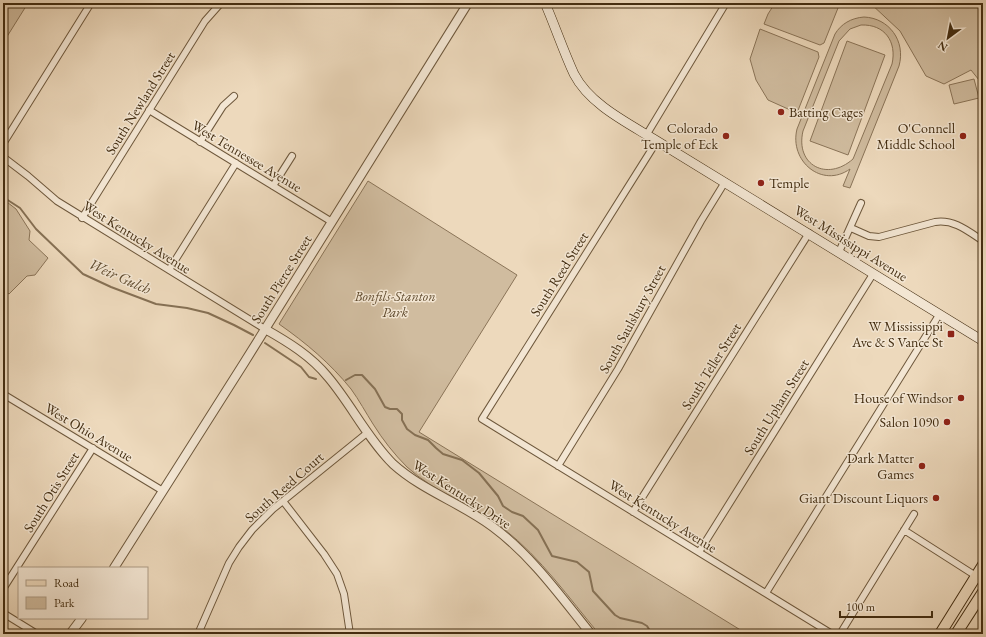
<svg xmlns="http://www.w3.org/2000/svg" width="986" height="637" font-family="'EB Garamond',serif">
	<rect width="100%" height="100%" fill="#edd9bc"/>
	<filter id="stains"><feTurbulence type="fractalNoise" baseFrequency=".005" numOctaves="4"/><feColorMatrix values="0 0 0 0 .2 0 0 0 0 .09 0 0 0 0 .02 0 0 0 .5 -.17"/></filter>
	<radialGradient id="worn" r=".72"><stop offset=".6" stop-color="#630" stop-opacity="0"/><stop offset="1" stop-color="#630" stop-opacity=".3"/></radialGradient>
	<!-- green -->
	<path fill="#d0bc9f" stroke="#8a7458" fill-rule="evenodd" d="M3,3H28L3,43Z
		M775,3H840L824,43L820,45L764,24L768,14Z
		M870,3H983V85L971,70L944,84L926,76L900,31Z
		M864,17C889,18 906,41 899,66L850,188L843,186L850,169C822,189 789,161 797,129L835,34C841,24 851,18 864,17ZM861,25C885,24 897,42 892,64L853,159C827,182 795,165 803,131L839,41L850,29Z
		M760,29L818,52L819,57L797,113L768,100L756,80L750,59Z
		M847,41L885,55L848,155L810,141Z
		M974,79L979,98L954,104L949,85Z
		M368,181L517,275L419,432L747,634H599C569,598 541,558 504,529C474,505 435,493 407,467C394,454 383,440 373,424C366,413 359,400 351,389C330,363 306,343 279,324Z
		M3,199L16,209L30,231L29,240L48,258L35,275L27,276L9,294L3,290Z"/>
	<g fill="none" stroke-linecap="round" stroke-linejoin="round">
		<!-- stream -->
		<path stroke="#867155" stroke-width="2" d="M3,197L20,208L36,229L83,274L111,287L156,304L187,308L208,313L234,325L253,335
			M265,343L301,367L309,377L316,379
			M346,380L355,375H362L375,389L385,407L390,409H397L402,414V420L407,429L415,435L428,440L436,448L443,454L462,460L479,473L498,496L503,506L512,512L523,516L538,530L552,556L577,562L589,572L593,591L615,615L620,618L642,623L647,626L652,634"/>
		<defs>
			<path id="minor" d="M149,110L332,222
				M647,134L726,3
				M657,141L482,419L832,634
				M200,142L223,106L234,96
				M3,144L91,3
				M3,157L28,176L57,201L265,329
				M273,186L292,156
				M82,218L205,21L221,3
				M851,228L869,236L879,237L935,222C954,219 968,231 983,241
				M839,252L861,203
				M169,270L236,163
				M3,394L163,491
				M558,466L618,369L701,221L725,182
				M283,501L324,554L337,574L344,594L350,634
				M633,512L809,233
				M904,530L976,576
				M699,552L873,274
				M3,589L93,448
				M766,593L939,315
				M3,613L37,634
				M198,634L229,563L239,547L252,530L273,509L367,433
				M840,634L914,514"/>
			<path id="tertiary" d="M265,329C288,342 311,356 328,377C351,404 367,438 393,464C423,491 461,503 493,527C532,556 561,597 591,634
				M114,568L244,363L468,3
				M70,634L82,618"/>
			<path id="secondary" d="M545,3C555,26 563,50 574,74C590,105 628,123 657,141L983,341"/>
			<path id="primary" d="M940,634L983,565
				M956,634L983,592"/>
		</defs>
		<!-- minor casing -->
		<use href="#minor" stroke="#6e583c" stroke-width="8"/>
		<!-- tertiary casing -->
		<use href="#tertiary" stroke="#6e583c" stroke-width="10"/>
		<!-- secondary casing -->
		<use href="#secondary" stroke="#432d11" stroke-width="10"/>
		<!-- primary casing -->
		<use href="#primary" stroke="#432d11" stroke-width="12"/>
		<!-- minor -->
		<use href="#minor" stroke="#f3e6d3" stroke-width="6"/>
		<!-- tertiary -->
		<use href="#tertiary" stroke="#f3e6d3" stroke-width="8"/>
		<!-- secondary -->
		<use href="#secondary" stroke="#f3e6d3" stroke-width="9"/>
		<!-- primary -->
		<use href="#primary" stroke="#edd9bc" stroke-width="10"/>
	</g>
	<!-- markers -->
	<g fill="#8f2418" stroke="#f3e6d3" stroke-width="1.5">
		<circle cx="781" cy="112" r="4"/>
		<circle cx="726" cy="136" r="4"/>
		<circle cx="963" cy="136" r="4"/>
		<circle cx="761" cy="183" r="4"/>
		<rect x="947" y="330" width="8" height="8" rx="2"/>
		<circle cx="961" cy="398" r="4"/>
		<circle cx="947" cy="422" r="4"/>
		<circle cx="922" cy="466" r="4"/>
		<circle cx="936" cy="498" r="4"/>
	</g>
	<g text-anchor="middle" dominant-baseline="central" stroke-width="3" stroke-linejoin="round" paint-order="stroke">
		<!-- street labels -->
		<g font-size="14" fill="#432d11" stroke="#f3e6d3">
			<text transform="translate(140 103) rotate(-58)">South Newland Street</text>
			<text transform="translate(247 156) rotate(31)">West Tennessee Avenue</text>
			<text transform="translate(137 237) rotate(32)">West Kentucky Avenue</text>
			<text transform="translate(851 243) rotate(32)">West Mississippi Avenue</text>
			<text transform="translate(559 274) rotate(-58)">South Reed Street</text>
			<text transform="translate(281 279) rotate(-58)">South Pierce Street</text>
			<text transform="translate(632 319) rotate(-61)">South Saulsbury Street</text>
			<text transform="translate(711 366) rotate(-58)">South Teller Street</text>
			<text transform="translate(776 407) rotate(-58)">South Upham Street</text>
			<text transform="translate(89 432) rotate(31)">West Ohio Avenue</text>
			<text transform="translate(284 487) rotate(-41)">South Reed Court</text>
			<text transform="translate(51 492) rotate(-58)">South Otis Street</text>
			<text transform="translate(462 494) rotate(33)">West Kentucky Drive</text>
			<text transform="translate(663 516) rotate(32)">West Kentucky Avenue</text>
		</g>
		<!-- poi labels -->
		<g font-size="14" fill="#432d11" stroke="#f3e6d3" text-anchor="end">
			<text x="789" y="112" text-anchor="start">Batting Cages</text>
			<text x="718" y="128">Colorado<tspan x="718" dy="16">Temple of Eck</tspan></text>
			<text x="955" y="128">O'Connell<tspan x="955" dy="16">Middle School</tspan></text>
			<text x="769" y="183" text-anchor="start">Temple</text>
			<text x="943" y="326">W Mississippi<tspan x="943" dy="16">Ave &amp; S Vance St</tspan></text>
			<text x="953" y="398">House of Windsor</text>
			<text x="939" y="422">Salon 1090</text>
			<text x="914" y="458">Dark Matter<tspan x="914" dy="16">Games</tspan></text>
			<text x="928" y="498">Giant Discount Liquors</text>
		</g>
		<!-- park labels -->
		<g font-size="14" font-style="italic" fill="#5f4a2d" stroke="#f3e6d3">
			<text x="395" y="296">Bonfils-Stanton<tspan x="395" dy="16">Park</tspan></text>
		</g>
		<!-- water labels -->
		<g font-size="15" font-style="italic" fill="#5f4a2d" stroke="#f3e6d3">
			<text transform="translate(120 276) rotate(24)">Weir Gulch</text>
		</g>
	</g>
	<!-- margin -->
	<rect width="986" height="637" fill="none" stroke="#edd9bc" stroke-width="16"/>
	<rect x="4" y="4" width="978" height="629" fill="none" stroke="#432d11" stroke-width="2"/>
	<rect x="8" y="8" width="970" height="621" fill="none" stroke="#432d11"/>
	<!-- legend -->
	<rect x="18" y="567" width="130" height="52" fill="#f3e6d3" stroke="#ad9c85"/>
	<rect x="26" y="580" width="20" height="6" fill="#edd9bc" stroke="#ad9c85"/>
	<text x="54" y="587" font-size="12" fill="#432d11">Road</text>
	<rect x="26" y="597" width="20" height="12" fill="#d0bc9f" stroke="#ad9c85"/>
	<text x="54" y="607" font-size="12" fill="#432d11">Park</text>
	<!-- north arrow -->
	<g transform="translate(948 38) rotate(212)" stroke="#f3e6d3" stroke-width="3" paint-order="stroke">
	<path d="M0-3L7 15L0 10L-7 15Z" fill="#432d11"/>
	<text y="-6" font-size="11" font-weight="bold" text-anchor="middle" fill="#432d11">N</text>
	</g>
	<!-- scale -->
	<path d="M840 611v6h92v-6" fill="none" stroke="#432d11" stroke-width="2"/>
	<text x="846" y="611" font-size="12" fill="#432d11" stroke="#f3e6d3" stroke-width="3" paint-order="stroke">100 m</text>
	<rect width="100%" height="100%" filter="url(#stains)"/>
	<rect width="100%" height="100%" fill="url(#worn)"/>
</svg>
